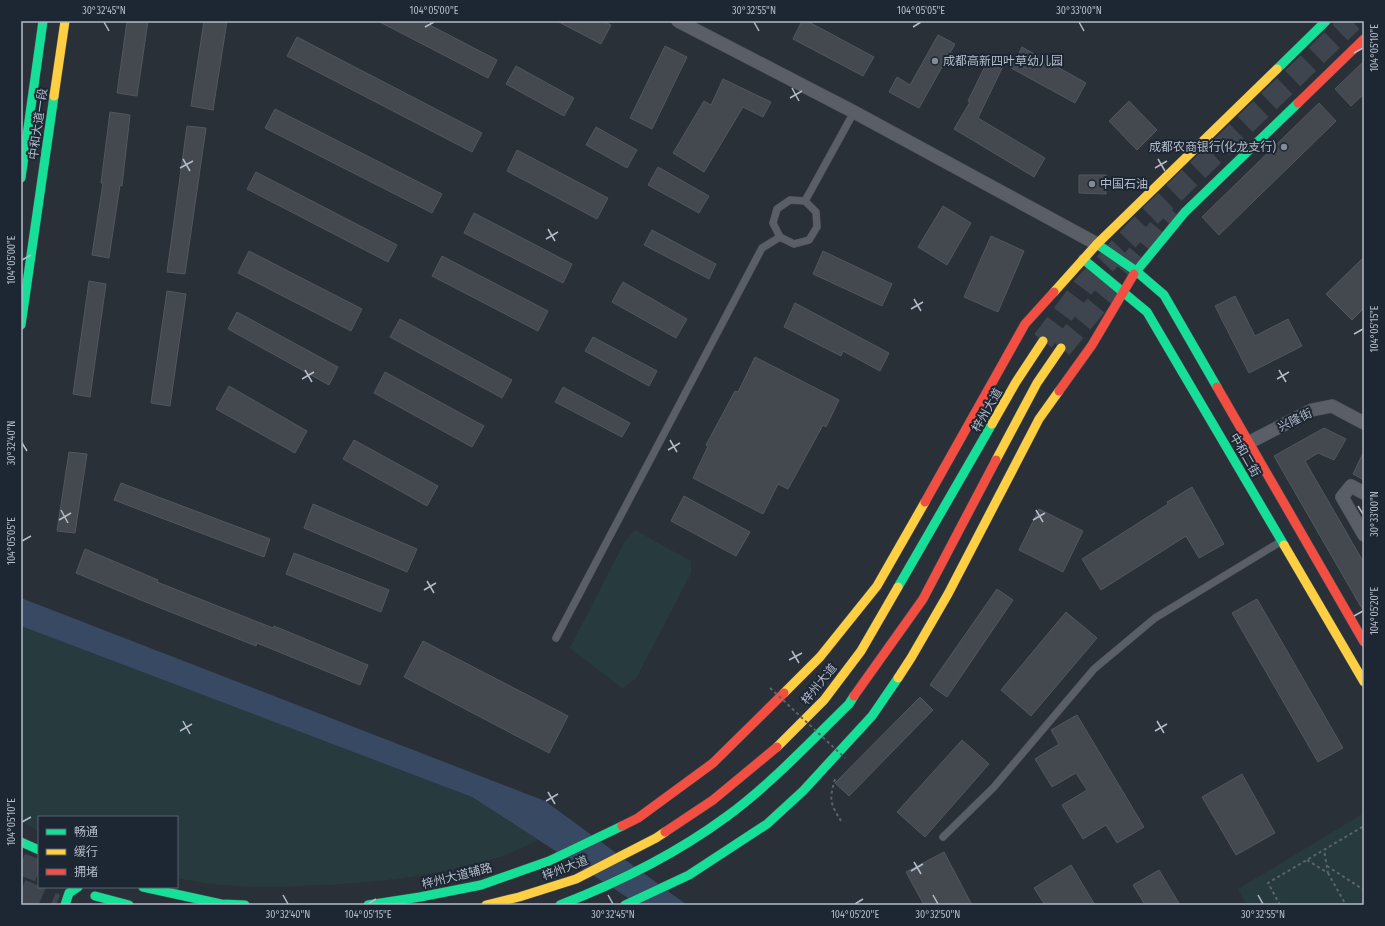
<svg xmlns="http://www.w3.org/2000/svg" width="1385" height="926" font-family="'Fira Sans Condensed','Noto Sans SC',sans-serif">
	<rect width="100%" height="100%" fill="#2a3038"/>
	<!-- green -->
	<path fill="#273a3e" d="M635,530L691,561V573L636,679L622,688L570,648L625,541Z
		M21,626L472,797L538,840C525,846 511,854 496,858C433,877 367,884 301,886C260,888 218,887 177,878V817H39V831L21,822Z
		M1364,813V905H1247L1238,889Z"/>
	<!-- water -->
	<path fill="#384963" d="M21,598L545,801L687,905H639L472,797L21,626Z"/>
	<!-- building -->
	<path fill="#444950" stroke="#52575f" d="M127,21H148L137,96L117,93Z
		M204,21H227L213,110L191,106Z
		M378,21H422L497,60L488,78Z
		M557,21H603L611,25L601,44Z
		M802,21H807L874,57L863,76L793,39Z
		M938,35L955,44L919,108L889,92L897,77L910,85Z
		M297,37L482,133L472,152L287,56Z
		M665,46L687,57L652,129L630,118Z
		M1022,47L1086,83L1075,103L1011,68Z
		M990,56L1004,64L978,118L1045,158L1034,177L954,129L970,102L968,101Z
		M1364,61V94L1351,106L1335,89Z
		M516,66L574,98L564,116L506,84Z
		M723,79L771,102L763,117L743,107L704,172L673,153L704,101L711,105Z
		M1129,101L1157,130L1137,150L1109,121Z
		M1319,103L1336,121L1219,235L1202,217Z
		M275,109L442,194L432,213L265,128Z
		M110,112L130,115L122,186L120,185L109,258L92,255L103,183H101Z
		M187,126L206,128L185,274L167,272Z
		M596,127L637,150L627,168L586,145Z
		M517,150L608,198L597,219L507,171Z
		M658,167L709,196L699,213L648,185Z
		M256,172L397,245L388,262L247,189Z
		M1079,175H1106V194L1079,193Z
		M943,206L971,223L947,265L918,247Z
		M474,213L572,264L563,283L464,233Z
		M652,230L716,264L709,279L644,245Z
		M991,236L1024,251L998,312L964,297Z
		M249,251L362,309L351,331L238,273Z
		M823,251L892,284L882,306L813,274Z
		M442,256L548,311L538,331L432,276Z
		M1364,257V308L1352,320L1326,294Z
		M89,281L106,284L90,397L73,394Z
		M623,282L687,319L676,338L612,302Z
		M167,291L186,294L170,406L151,403Z
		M1235,296L1255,336L1288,319L1302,346L1249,373L1215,306Z
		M795,303L889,353L880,371L843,351L841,356L784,327Z
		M237,312L338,367L329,385L228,329Z
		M400,319L512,380L502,398L390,337Z
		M593,337L657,371L649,386L585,351Z
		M755,357L839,400L826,427L823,425L788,489L778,484L763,514L693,478L708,446L706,445L735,391L738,392Z
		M385,372L484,426L472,447L374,393Z
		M229,386L307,431L295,453L216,409Z
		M563,387L630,423L622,437L555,402Z
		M1324,428L1346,439L1334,460L1318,453L1305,461L1364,563V612L1274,456Z
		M354,440L438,486L427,506L343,459Z
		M1364,451V480L1353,474Z
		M69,452L87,454L75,533L57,531Z
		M121,483L270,539L264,557L114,500Z
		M1192,487L1224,544L1199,558L1186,536L1101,590L1082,559L1168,504L1167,502Z
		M684,496L750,532L736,556L671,521Z
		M313,504L417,549L407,572L304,528Z
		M1039,509L1083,531L1063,572L1019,550Z
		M85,549L158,580L157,582L273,628L274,626L368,665L360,685L257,643L256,646L148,603L76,573Z
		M294,553L389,590L381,612L286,574Z
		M997,589L1013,600L947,697L930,685Z
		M1257,599L1343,748L1318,762L1232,613Z
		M1066,612L1097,638L1031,716L1001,690Z
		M423,641L568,716L549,753L404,677Z
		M920,697L933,710L849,796L835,783Z
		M1077,715L1144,827L1117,843L1106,825L1083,839L1062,805L1087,790L1076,773L1052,787L1035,759L1059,744L1051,730Z
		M962,740L989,764L925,837L897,812Z
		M1242,774L1275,833L1236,855L1202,797Z
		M944,852L972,905H924L906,872Z
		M1071,865L1095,905H1045L1034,888Z
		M1159,870L1180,905H1145L1133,885Z"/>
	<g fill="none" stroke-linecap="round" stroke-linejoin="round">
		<!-- highway-tunnel -->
		<path stroke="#3f454e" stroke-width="22" stroke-dasharray="22 11" stroke-linecap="butt" d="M1043,341L1084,286L1149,217L1352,21
			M1061,348L1163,224L1174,212
			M21,864L39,871
			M21,890L56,905"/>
		<defs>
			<path id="lane" d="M790,200L805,201L816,212L817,227L809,240L794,244L780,237L773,223L777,209Z
				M805,201L854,112
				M556,638L762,248L780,237
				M943,837L994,787L1094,669L1155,618L1280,542"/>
			<path id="street" d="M678,21L854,112L1097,244
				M1248,443L1312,410L1332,406L1364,423
				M1364,493L1351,486L1342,497L1364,535"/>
			<path id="fast" d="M1277,69L1326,21
				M21,178L43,21
				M1097,244L1136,271L1164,295L1217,387
				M1083,259L1147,312L1284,545
				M1134,274L1185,212L1298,103
				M21,325L54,96
				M898,587L992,424
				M21,842L39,850
				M143,887L221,904L245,905
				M95,896L129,905
				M65,905L69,893L78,887
				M368,905L420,897L481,885L549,861L622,826
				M560,905C617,883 677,853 726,817C771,784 809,743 849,704L854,696
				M625,905L689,875L767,824L803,791L872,716L898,678"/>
			<path id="slow" d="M54,96L65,21
				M1054,292L1097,244L1277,69
				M992,424L1016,382L1043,341
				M996,460L1037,383L1061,348
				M1284,545L1364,682
				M898,678L911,658L948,594L1039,419L1059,391
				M784,693L820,657L877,586L925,502
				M777,747L824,700L861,651L898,587
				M486,905L519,897L576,879L656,838L665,832"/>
			<path id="jam" d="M1298,103L1364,39
				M1217,387L1364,642
				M1059,391L1092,345L1134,274
				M925,502L1025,324L1054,292
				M854,696L923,599L996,460
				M622,826L638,818L713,763L784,693
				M665,832L713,800L777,747"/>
		</defs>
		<!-- lane casing -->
		<use href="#lane" stroke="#484c53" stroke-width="8"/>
		<!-- street casing -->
		<use href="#street" stroke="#484c53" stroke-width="14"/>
		<!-- fast casing -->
		<use href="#fast" stroke="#484c53" stroke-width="10"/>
		<!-- slow casing -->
		<use href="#slow" stroke="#484c53" stroke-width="10"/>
		<!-- jam casing -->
		<use href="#jam" stroke="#484c53" stroke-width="10"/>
		<!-- path -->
		<path stroke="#5d636a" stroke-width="2" stroke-dasharray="3 3" stroke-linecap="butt" d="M835,779C829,800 830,803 841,821
			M1307,860L1328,873L1324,850
			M1327,866L1364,890
			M1328,873L1346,905
			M1280,905L1268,883L1364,826"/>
		<!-- lane -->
		<use href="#lane" stroke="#5a5e66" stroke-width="7"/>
		<!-- street -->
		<use href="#street" stroke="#5a5e66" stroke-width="13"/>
		<!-- fast -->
		<use href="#fast" stroke="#16e098" stroke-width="9"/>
		<!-- slow -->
		<use href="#slow" stroke="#ffcf43" stroke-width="9"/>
		<!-- jam -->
		<use href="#jam" stroke="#f24e42" stroke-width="9"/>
		<!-- path-bridge -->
		<path stroke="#5d636a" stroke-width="2" stroke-dasharray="3 3" stroke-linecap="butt" d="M770,688L845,758"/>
	</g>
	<!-- ticks -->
	<path fill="none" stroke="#b4bcc9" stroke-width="1.5" d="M104,22L109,31M754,22L759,31M1079,22L1084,31M425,27L434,22M913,27L921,22M1354,53L1363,48M792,88L799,101M790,98L802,91M183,159L190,171M1158,159L1165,171M180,168L193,161M1155,168L1167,161M548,229L555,241M546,239L558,232M22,260L31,255M914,299L921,311M911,309L923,302M1354,334L1363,329M305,370L312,382M1279,370L1286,382M302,379L314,372M1277,379L1289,372M670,440L677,452M22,443L27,451M668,450L680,443M1358,506L1363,514M61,510L68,523M1036,510L1043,522M59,520L71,513M1033,520L1045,513M22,541L31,536M427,581L434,593M424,590L436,583M1354,616L1363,611M792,651L799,663M789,660L802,653M183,721L190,734M1157,721L1164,733M180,731L192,724M1155,731L1167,724M548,792L555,804M546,801L558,794M22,822L31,817M914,862L921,874M911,871L923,864M283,895L288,904M608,895L613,904M933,895L938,904M1258,895L1263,904M368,904L376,899M855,904L863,899"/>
	<!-- markers -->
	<g fill="#848b96" stroke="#1d2633" stroke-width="1.5">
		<circle cx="935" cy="61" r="4"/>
		<circle cx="1284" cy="147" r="4"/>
		<circle cx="1092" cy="184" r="4"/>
	</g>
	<g text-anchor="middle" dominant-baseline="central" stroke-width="4" stroke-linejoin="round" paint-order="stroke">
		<!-- poi labels -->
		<g font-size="12" fill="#b4bcc9" stroke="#1d2633" text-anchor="start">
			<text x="943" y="61">成都高新四叶草幼儿园</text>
			<text x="1276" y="147" text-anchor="end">成都农商银行(化龙支行)</text>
			<text x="1100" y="184">中国石油</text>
		</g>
		<!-- street labels -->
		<g font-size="12" fill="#b4bcc9" stroke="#1d2633">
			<text transform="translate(38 124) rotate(-82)">中和大道一段</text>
			<text transform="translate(987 410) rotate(-60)">梓州大道</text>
			<text transform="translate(1295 420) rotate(-26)">兴隆街</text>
			<text transform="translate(1245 455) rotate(60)">中和二街</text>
			<text transform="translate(819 684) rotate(-51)">梓州大道</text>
			<text transform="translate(565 868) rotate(-21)">梓州大道</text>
			<text transform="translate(457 876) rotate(-14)">梓州大道辅路</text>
		</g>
	</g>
	<!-- border -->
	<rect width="1385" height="926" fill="none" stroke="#1d2633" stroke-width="44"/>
	<!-- legend -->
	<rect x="38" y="816" width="140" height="72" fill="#1d2633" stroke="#59626f"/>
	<rect x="46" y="829" width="20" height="6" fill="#16e098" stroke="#59626f"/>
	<text x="74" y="836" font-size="12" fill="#b4bcc9">畅通</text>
	<rect x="46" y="849" width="20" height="6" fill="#ffcf43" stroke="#59626f"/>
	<text x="74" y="856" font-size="12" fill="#b4bcc9">缓行</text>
	<rect x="46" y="869" width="20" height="6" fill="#f24e42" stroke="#59626f"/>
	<text x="74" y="876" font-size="12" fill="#b4bcc9">拥堵</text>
	<rect x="22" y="22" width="1341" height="882" fill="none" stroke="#b4bcc9" stroke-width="1.5"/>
	<g font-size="10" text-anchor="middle" fill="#b4bcc9">
		<text x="104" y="14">30°32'45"N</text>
		<text x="434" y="14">104°05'00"E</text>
		<text x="754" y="14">30°32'55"N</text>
		<text x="921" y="14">104°05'05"E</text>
		<text x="1079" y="14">30°33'00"N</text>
		<text transform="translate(1374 48) rotate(-90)" y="4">104°05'10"E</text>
		<text transform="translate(11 260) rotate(-90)" y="4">104°05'00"E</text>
		<text transform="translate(1374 329) rotate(-90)" y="4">104°05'15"E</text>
		<text transform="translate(11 443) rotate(-90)" y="4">30°32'40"N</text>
		<text transform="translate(1374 514) rotate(-90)" y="4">30°33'00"N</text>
		<text transform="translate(11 541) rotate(-90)" y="4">104°05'05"E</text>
		<text transform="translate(1374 611) rotate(-90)" y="4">104°05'20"E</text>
		<text transform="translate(11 822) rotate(-90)" y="4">104°05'10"E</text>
		<text x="288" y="918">30°32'40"N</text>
		<text x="368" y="918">104°05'15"E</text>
		<text x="613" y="918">30°32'45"N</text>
		<text x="855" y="918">104°05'20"E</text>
		<text x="938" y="918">30°32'50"N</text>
		<text x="1263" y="918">30°32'55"N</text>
	</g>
</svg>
